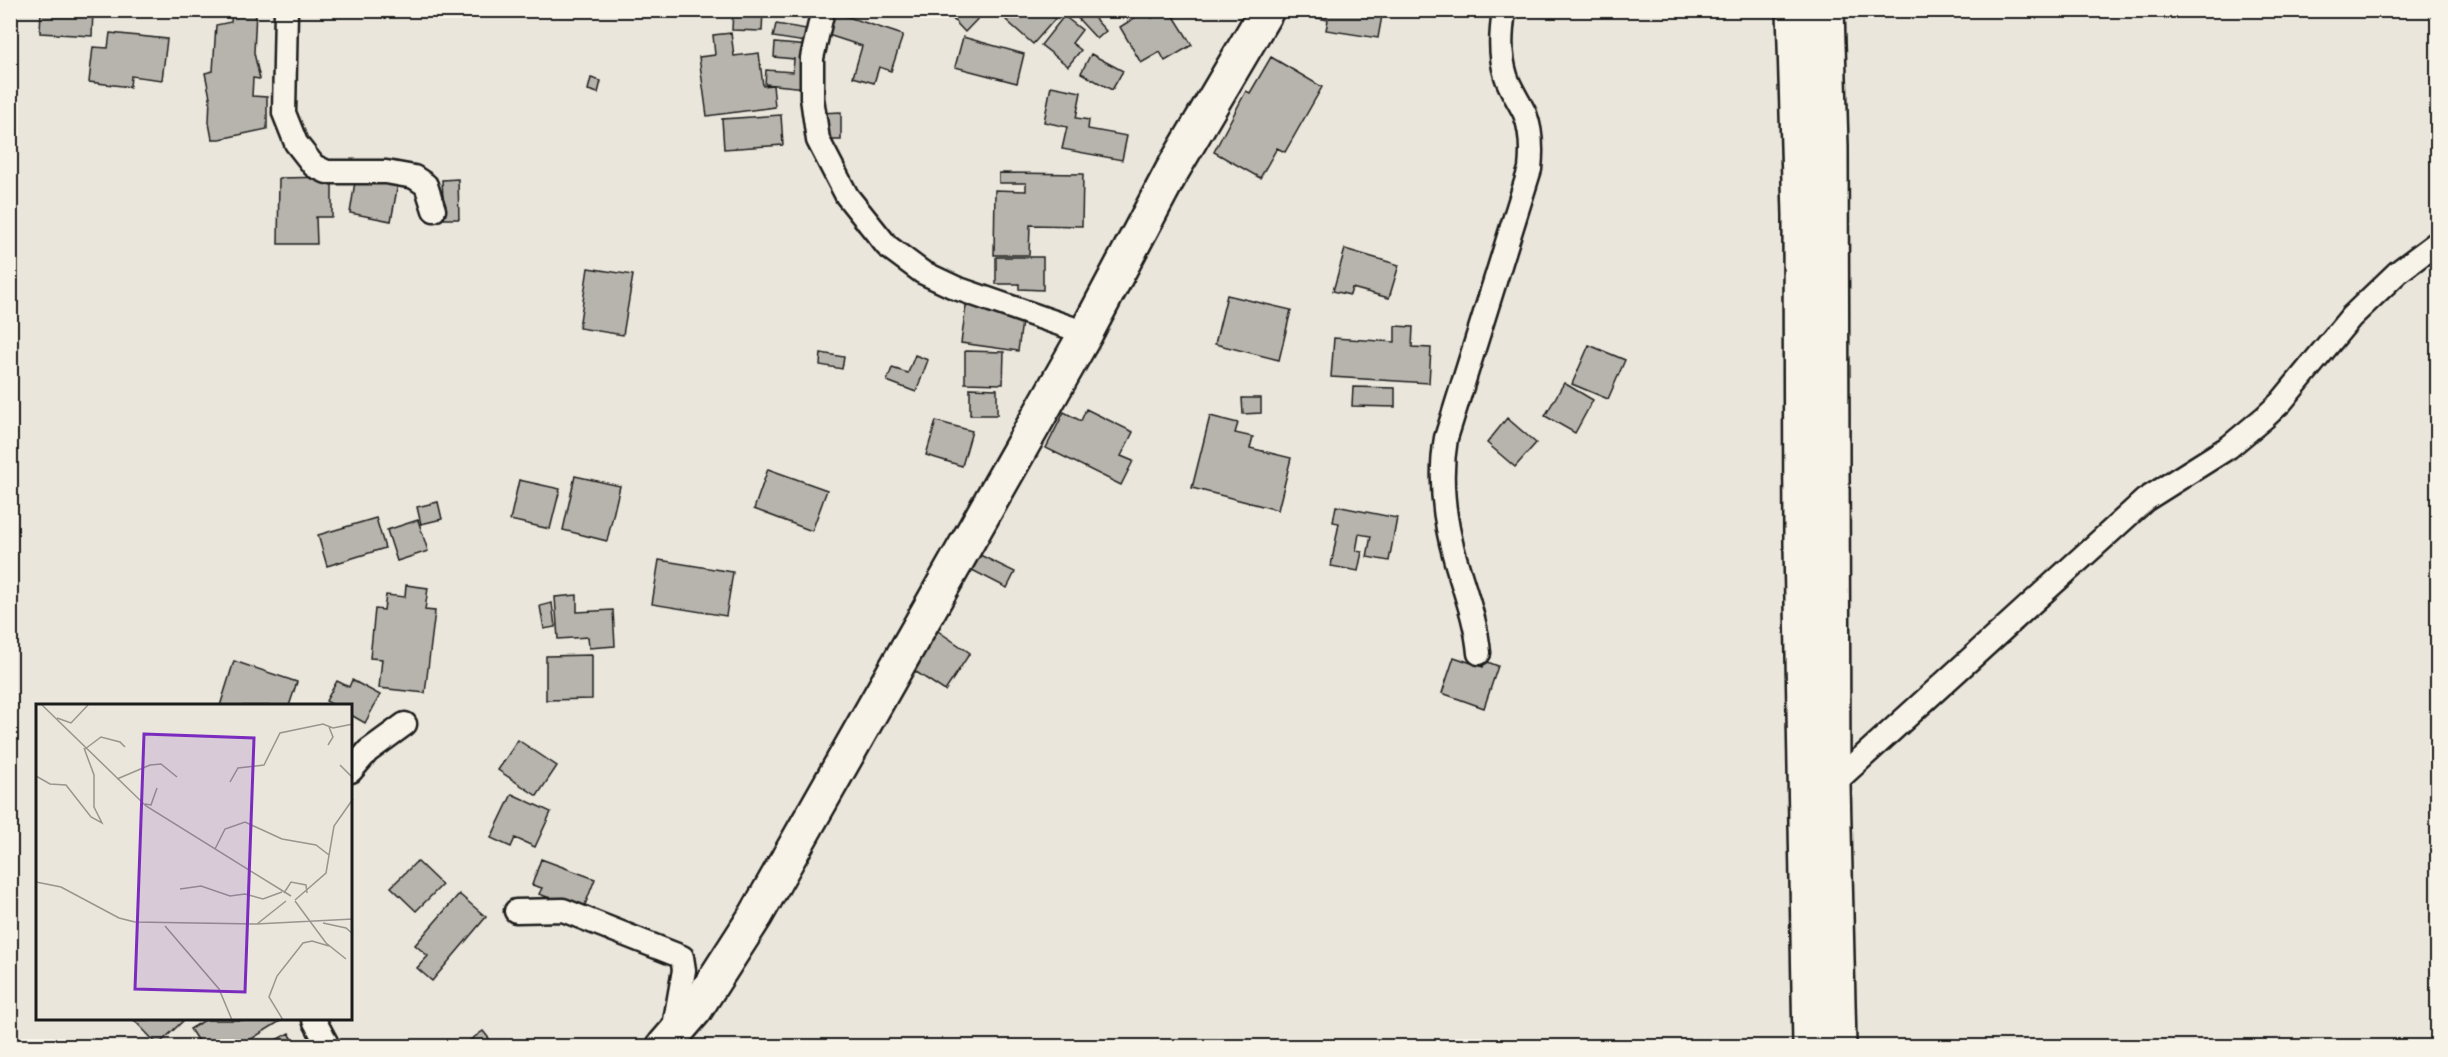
<svg xmlns="http://www.w3.org/2000/svg" width="2448" height="1057" font-family="Mynerve,sans-serif">
	<rect width="100%" height="100%" fill="#eae6dc"/>
	<filter id="ink" filterUnits="userSpaceOnUse"><feTurbulence type="fractalNoise" baseFrequency=".0167" numOctaves="2"/><feDisplacementMap in="SourceGraphic" scale="12" xChannelSelector="R" yChannelSelector="G"/><feConvolveMatrix kernelMatrix="1 2 1 2 8 2 1 2 1" color-interpolation-filters="sRGB"/></filter>
	<g filter="url(#ink)">
		<!-- building -->
		<path fill="#b6b4ac" stroke="#1c1c1c" stroke-width="1.5" d="M41,10H93L92,36L40,33Z
			M232,10H256L254,53L260,79L253,78L252,96L267,97V129L220,139H212L209,123L210,97L205,73L213,71L216,25L231,22Z
			M733,10H763L762,31L732,30Z
			M951,10H986L965,32L948,14Z
			M1015,10H1046L1055,19L1033,44L1006,20Z
			M1087,10L1106,31L1097,39L1071,11Z
			M1147,10L1152,18L1164,10H1170L1192,45L1165,61L1160,52L1141,63L1120,27Z
			M1296,10H1383L1378,38L1326,30L1328,20L1296,14Z
			M830,11L903,35L891,71L879,67L874,83L853,77L862,46L822,33Z
			M1064,16L1082,30L1072,43L1081,50L1068,66L1041,45Z
			M776,24L807,29L805,42L773,37Z
			M110,33L167,39L162,80L131,76L130,87L89,82L93,47L108,48Z
			M731,33L734,56L759,53L763,86L773,85L775,107L707,116L699,57L715,55L713,35Z
			M963,37L1024,54L1017,83L955,67Z
			M775,43L809,46L806,88L765,84L766,70L793,72L794,59L774,57Z
			M1091,54L1123,71L1112,90L1081,73Z
			M1271,57L1322,87L1285,152L1277,148L1260,178L1214,152L1246,91L1250,93Z
			M591,78L601,81L598,93L588,90Z
			M1051,86L1081,92L1076,118L1089,120L1088,129L1127,136L1122,160L1062,149L1067,127L1044,122Z
			M841,112V140H821L820,113Z
			M781,115L783,145L724,149L722,119Z
			M999,173L1083,174L1082,226L1030,225L1029,255H994L995,190L1026,191V183H999Z
			M356,176L398,184L391,221L350,213Z
			M332,177V217H316L317,244H278L279,178Z
			M458,179L459,219H444L442,180Z
			M1345,249L1399,265L1389,298L1352,288L1350,295L1333,291Z
			M996,257H1043V290L1019,289V284H996Z
			M588,268L633,275L623,335L579,328Z
			M1227,295L1291,310L1279,360L1215,344Z
			M966,306L1023,314L1018,351L961,343Z
			M1395,326L1413,327L1412,347L1431,348L1429,383L1331,377L1334,338L1395,342Z
			M1589,345L1625,360L1608,399L1572,384Z
			M965,351L1004,352L1003,384L965,383Z
			M821,353L844,357L842,369L820,365Z
			M915,355L928,360L916,392L887,381L892,368L908,373Z
			M1564,383L1593,400L1575,433L1545,416Z
			M1353,387L1395,388V407L1352,406Z
			M970,388L997,389V415H970Z
			M1242,398H1261V413L1243,414Z
			M1086,409L1133,432L1121,456L1133,461L1121,485L1046,448L1064,412L1081,421Z
			M1210,416L1238,423L1235,433L1253,437L1250,448L1291,458L1278,510L1192,488Z
			M1507,418L1536,443L1515,467L1487,443Z
			M936,421L972,431L962,466L926,455Z
			M768,469L827,490L812,531L754,509Z
			M575,476L620,486L607,541L563,530Z
			M519,480L560,489L550,529L510,520Z
			M438,502L442,519L421,524L417,507Z
			M1336,506L1397,518L1389,561L1367,557L1371,536L1359,534L1356,551L1362,552L1358,571L1331,566L1339,523L1333,522Z
			M376,518L385,548L327,566L318,535Z
			M418,520L428,551L397,561L387,530Z
			M978,554L1015,572L1007,588L970,569Z
			M659,560L733,572L726,616L652,604Z
			M10,562H14L15,613H10Z
			M406,585L428,588L425,610L435,611L425,693L379,688L382,659L370,658L375,609L384,610L386,595L405,597Z
			M577,595V612L613,610L615,646L589,648L588,637L558,639L555,597Z
			M552,603L555,627L544,629L540,606Z
			M932,627L970,653L945,691L907,666Z
			M592,655V699L546,700V656Z
			M1454,657L1483,667L1485,661L1498,666L1484,708L1442,693Z
			M234,661L297,682L289,706H220Z
			M352,680L380,695L365,723L351,715V706H335L326,701L337,681L349,687Z
			M518,740L557,766L537,796L498,770Z
			M512,794L551,812L535,847L515,838L511,847L491,838Z
			M541,859L595,879L583,910L539,894L542,888L532,885Z
			M417,861L442,885L416,911L391,887Z
			M459,894L486,917L432,981L417,968L428,956L415,945Z
			M134,1020H184L158,1045Z
			M205,1020H282L240,1046H201L190,1029Z
			M483,1031L495,1046H462Z
			M289,1033L297,1046H265Z"/>
		<g fill="none" stroke-linecap="round" stroke-linejoin="round">
			<defs>
				<path id="street" d="M286,10L284,113L296,143L314,166L327,172H386L414,177L426,185L434,210
					M823,10L812,58V98L818,140L847,196L887,246L922,272L956,288L1086,333
					M1479,653C1476,619 1464,590 1455,558C1444,519 1439,478 1446,438L1530,169C1532,150 1532,132 1525,114C1519,101 1510,89 1506,76C1499,53 1501,33 1504,10
					M351,771L368,751L405,724
					M1833,784L2145,500L2229,447L2265,417L2281,402L2351,317L2398,272L2438,242
					M516,911L563,910L682,957L684,970L673,1032
					M314,1020L328,1046"/>
				<path id="secondary" d="M664,1046L695,1010L756,915L1086,333L1172,171L1267,10"/>
				<path id="highway" d="M1794,10L1800,215L1801,544L1810,1046
					M1827,10L1831,146L1833,784L1839,1046"/>
			</defs>
			<!-- street casing -->
			<use href="#street" stroke="#1c1c1c" stroke-width="27"/>
			<!-- secondary casing -->
			<use href="#secondary" stroke="#1c1c1c" stroke-width="38"/>
			<!-- highway casing -->
			<use href="#highway" stroke="#1c1c1c" stroke-width="38"/>
			<!-- street -->
			<use href="#street" stroke="#f7f3e8" stroke-width="22"/>
			<!-- secondary -->
			<use href="#secondary" stroke="#f7f3e8" stroke-width="33"/>
			<!-- highway -->
			<use href="#highway" stroke="#f7f3e8" stroke-width="33"/>
		</g>
	</g>
	<!-- overview -->
	<g transform="translate(36 704)">
		<rect width="316" height="316" fill="#eae6dc"/>
		<path fill="none" stroke="#98958f" stroke-width="1.5" d="M6,1L110,102L255,192M21,14L35,19L52,1M292,41L297,33L293,23M49,45L65,33L84,38L89,43M304,61L317,74M0,72L14,80L30,81L55,113L66,119L58,103V71L48,44M81,75L114,61L125,60L141,73M194,78L202,64L228,61L244,29L287,20L297,24L317,20M109,100L115,101L121,84M179,145L189,125L209,118L246,135L280,141L293,151M0,178L25,183L83,214L99,218L220,220L317,215M144,185L165,182L194,192L209,190L227,195L246,188M248,189L255,178L270,181L271,189M259,196L290,169L298,122L317,95M259,197L290,239L310,255M287,219L310,224L317,230M221,220L250,197M129,222L183,285L196,316M247,316L233,293L241,272L267,239L276,237L293,242"/>
		<path fill="#7b2cbf" fill-opacity="0.15" stroke="#7b2cbf" stroke-width="3" d="M108,30L218,34L209,288L99,285Z"/>
		<rect width="316" height="316" fill="none" stroke="#1c1c1c" stroke-width="3"/>
	</g>
	<!-- margin -->
	<rect width="2448" height="1057" fill="none" stroke="#f7f3e8" stroke-width="36"/>
	<rect x="18" y="18" width="2412" height="1021" fill="none" stroke="#1c1c1c" stroke-width="2" filter="url(#ink)"/>
</svg>
